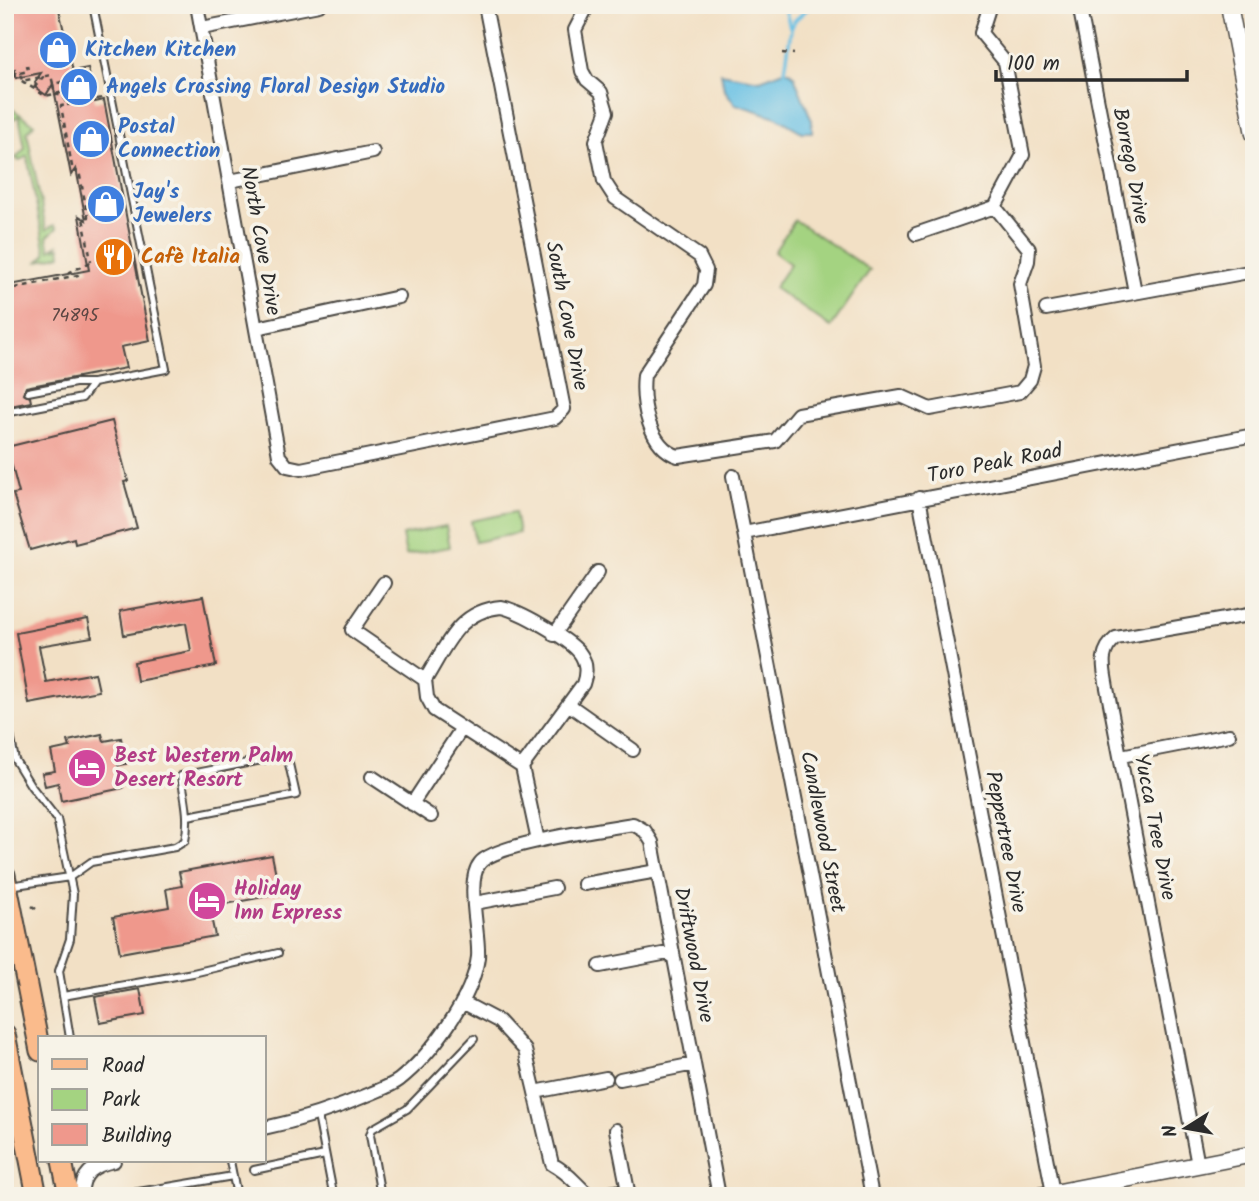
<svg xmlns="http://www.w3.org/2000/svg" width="1259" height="1201" font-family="Kalam,sans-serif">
	<rect width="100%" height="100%" fill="#f7f3e8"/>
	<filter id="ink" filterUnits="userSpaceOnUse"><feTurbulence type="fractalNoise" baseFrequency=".0143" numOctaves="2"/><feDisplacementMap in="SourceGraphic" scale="14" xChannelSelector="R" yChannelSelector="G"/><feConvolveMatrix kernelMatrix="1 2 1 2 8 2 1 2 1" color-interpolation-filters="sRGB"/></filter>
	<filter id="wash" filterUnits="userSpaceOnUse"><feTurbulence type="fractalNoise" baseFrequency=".00686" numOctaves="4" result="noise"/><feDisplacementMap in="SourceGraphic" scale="28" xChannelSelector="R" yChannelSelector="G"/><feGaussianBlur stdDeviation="1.57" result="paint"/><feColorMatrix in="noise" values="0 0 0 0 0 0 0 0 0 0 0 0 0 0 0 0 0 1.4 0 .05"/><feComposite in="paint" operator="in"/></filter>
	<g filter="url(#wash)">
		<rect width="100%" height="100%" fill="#f2e0c5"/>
		<!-- green -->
		<path fill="#a4d381" stroke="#687f56" stroke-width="2" d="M8,106L34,124L27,132L46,230L54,225L57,228L47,237L50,250L59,244L54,249L60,247L61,255L39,261L46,254L27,156L19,161L16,158L25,148L19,116L9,121Z
			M795,220L870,270L831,327L774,288L790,264L774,252Z
			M515,512L519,533L475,542L471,521Z
			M446,526L450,547L406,555L402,535Z"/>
		<!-- water -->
		<path fill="#66c0e4" stroke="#487688" stroke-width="2" d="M784,71H789L794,76L812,121V132H802L776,117L735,104L724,89L721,73L760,80Z"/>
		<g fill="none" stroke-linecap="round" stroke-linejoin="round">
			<!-- stream -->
			<path stroke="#66c0e4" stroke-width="3.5" d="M784,5L790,27
				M785,71L791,29L795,20L812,5"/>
		</g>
		<g id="blocks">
			<!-- building -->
			<path fill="#ef988c" d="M5,5H58L73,71L88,68L95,102L104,100L150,341L121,347L126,368L26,387L23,394L30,397L31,402L5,407V286L89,270L79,216L86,220L76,168L71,175L53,84L46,95L36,88L35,82L41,73L16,78L15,70L5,85Z
				M112,421L128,481L124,482L137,528L75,544L74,538L30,550L13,494L19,493L7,447Z
				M203,596L216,666L137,681L134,662L191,651L186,623L124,635L120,611Z
				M88,619L92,637L39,646L46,682L95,673L99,691L29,704L16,633Z
				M102,734L104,741L121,738L126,764L118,765L123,788L61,801L58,783L45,786L42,773L55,771L51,751L70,747L68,741Z
				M272,855L280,894L209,907L215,936L120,953L113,917L169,907L166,889L182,886L179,872Z
				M140,989L145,1015L100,1023L95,997Z"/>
		</g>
	</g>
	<g filter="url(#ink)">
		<use href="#blocks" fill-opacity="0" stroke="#494642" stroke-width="2"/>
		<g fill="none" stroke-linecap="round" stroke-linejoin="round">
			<defs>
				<path id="service" d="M28,392L75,383H93
					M5,413L82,398L93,383L166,369L93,5
					M5,710L15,760L31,786L57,819L73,894L70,939L59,971L70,1038
					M9,886L70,877L91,862L175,847L185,841C190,818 185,799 181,776L287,755L296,795L188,816
					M63,996L193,973L278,953
					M318,1116L332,1188
					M230,1161L237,1196
					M254,1170L325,1155
					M10,1196L32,1191
					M115,1196L233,1176
					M381,1196L370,1135L372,1129L407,1109L474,1039"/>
				<path id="minor" d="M197,5L279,456L287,466L301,469L555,418L564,409L485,5
					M588,5L575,30L582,71L587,80L601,92L607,112L596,141L604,181L615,198L699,256L706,270L704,285L644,375C641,403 649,447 678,456L775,441L798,414L901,396L930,409L1020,392L1030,380L1034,366L1020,284L1028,261L1029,249L995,207L1023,155L1005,62L981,33L990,5
					M1079,5L1135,292
					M202,28L319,5
					M230,181L373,152
					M916,234L995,207
					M1046,309L1254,271
					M257,328L399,297
					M733,476L872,1196
					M919,498L1053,1193
					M744,533L1254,435
					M384,583L352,630L425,680
					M501,607C519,610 567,638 579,652C587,662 587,673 583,684L522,767L434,710L427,697L425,680C446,647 457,611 501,607Z
					M554,635L598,572
					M568,704L633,750
					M1121,756L1229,735
					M522,767L538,841
					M372,777L431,816
					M412,804L462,728
					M584,884L657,871
					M475,903L554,888
					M600,966L673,952
					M462,1002L498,1021L525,1050L552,1164C573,1176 573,1182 590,1196
					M620,1079L694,1064
					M535,1092L606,1078
					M264,1128C302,1120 335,1109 370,1094C379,1090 391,1086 399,1080C431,1055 473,998 478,957C480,934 465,881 480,863C496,843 604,829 633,824L645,831L652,842L719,1196
					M616,1130L629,1196
					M1198,1165L1107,688C1104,669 1098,652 1116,638L1254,614
					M82,1196C80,1174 94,1165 114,1161
					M592,1196L628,1190"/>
				<path id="tertiary" d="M1229,5L1254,134
					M1039,1196L1254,1154"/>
				<path id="primary" d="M5,875L40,1051
					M5,1034L37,1196
					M62,1161L69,1196"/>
			</defs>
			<!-- service casing -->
			<use href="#service" stroke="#494642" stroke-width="10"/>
			<!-- minor casing -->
			<use href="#minor" stroke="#494642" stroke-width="16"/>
			<!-- tertiary casing -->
			<use href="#tertiary" stroke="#494642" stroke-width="19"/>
			<!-- primary casing -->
			<use href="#primary" stroke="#494642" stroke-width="23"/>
			<!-- path -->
			<path stroke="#494642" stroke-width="2.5" stroke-dasharray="5 5" stroke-linecap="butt" d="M782,53L794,54
				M5,62L7,61
				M5,70L45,96L64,92
				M20,73L28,71L27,65
				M12,75L20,73L22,81L51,75L53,84L62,82L66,105L61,106L73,172L79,171L88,217L83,218L91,261
				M53,84L55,94L68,98
				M34,88L43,77L42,73
				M67,105L102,98
				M68,273L93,261
				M6,285L7,292
				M5,290L78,275L77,269
				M32,906L36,909"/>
			<!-- service -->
			<use href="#service" stroke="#fff" stroke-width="6"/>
			<!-- minor -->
			<use href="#minor" stroke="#fff" stroke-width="12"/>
			<!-- tertiary -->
			<use href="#tertiary" stroke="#fff" stroke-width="16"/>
			<!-- primary -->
			<use href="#primary" stroke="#fabb8c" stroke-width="19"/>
		</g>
	</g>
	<!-- icons -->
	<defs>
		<symbol id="shop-disc" viewBox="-11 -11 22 22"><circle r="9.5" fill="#3f7fe0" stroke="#f7f3e8"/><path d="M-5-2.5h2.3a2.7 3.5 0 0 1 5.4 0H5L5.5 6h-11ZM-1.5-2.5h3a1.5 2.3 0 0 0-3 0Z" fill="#fff"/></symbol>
		<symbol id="restaurant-disc" viewBox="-11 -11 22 22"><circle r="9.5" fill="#e8710a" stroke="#f7f3e8"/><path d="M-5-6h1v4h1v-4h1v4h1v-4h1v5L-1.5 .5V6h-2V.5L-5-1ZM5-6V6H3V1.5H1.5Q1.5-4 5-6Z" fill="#fff"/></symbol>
		<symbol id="hotel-disc" viewBox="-11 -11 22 22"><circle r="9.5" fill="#d1479c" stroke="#f7f3e8"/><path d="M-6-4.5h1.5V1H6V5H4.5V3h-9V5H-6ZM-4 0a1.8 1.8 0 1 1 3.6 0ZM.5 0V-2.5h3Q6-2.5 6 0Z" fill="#fff"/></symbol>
	</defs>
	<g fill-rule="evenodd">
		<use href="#shop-disc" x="36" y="28" width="44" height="44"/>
		<use href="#shop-disc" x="57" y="65" width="44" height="44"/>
		<use href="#shop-disc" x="69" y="117" width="44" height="44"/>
		<use href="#shop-disc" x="84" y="182" width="44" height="44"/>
		<use href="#restaurant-disc" x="92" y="235" width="44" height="44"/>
		<use href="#hotel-disc" x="65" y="746" width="44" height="44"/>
		<use href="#hotel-disc" x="185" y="879" width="44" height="44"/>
	</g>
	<g text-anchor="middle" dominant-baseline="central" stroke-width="7" stroke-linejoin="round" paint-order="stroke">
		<!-- number labels -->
		<g font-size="18" fill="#5c4643">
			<text x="75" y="316">74895</text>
		</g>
		<!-- shop labels -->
		<g font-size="21" font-weight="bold" fill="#366cbe" stroke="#f7f3e8" text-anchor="start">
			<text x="85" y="50">Kitchen Kitchen</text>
			<text x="106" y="87">Angels Crossing Floral Design Studio</text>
			<text x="118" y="127">Postal<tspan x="118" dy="24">Connection</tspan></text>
			<text x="133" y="192">Jay's<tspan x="133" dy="24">Jewelers</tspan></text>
		</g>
		<!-- street labels -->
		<g font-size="21" fill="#2b2b2b" stroke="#f7f3e8">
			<text transform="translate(1130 166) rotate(79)">Borrego Drive</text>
			<text transform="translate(260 241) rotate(80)">North Cove Drive</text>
			<text transform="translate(566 316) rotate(79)">South Cove Drive</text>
			<text transform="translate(995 464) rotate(-11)">Toro Peak Road</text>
			<text transform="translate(1154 827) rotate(79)">Yucca Tree Drive</text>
			<text transform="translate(822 832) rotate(79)">Candlewood Street</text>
			<text transform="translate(1005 842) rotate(79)">Peppertree Drive</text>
			<text transform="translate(693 955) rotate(79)">Driftwood Drive</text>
		</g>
		<!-- food labels -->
		<g font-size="21" font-weight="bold" fill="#c56008" stroke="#f7f3e8" text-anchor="start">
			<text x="141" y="257">Cafè Italia</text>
		</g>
		<!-- hotel labels -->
		<g font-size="21" font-weight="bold" fill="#b23c85" stroke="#f7f3e8" text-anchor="start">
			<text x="114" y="756">Best Western Palm<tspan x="114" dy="24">Desert Resort</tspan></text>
			<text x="234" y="889">Holiday<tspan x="234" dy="24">Inn Express</tspan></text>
		</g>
	</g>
	<!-- margin -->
	<rect width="1259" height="1201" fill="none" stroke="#f7f3e8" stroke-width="28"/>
	<!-- legend -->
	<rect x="38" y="1036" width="228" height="126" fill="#f7f3e8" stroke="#a5a39c" stroke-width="2"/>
	<rect x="52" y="1059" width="35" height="10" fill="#fabb8c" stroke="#a5a39c" stroke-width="2"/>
	<text x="102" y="1072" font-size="21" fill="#2b2b2b">Road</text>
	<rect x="52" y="1089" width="35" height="21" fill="#a4d381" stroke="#a5a39c" stroke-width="2"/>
	<text x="102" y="1106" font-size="21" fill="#2b2b2b">Park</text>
	<rect x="52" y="1124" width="35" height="21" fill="#ef988c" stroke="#a5a39c" stroke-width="2"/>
	<text x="102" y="1142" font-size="21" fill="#2b2b2b">Building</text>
	<!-- north arrow -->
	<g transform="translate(1186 1128) rotate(259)" stroke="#f7f3e8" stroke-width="5" paint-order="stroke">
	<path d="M0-5L12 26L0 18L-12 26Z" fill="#2b2b2b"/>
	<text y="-10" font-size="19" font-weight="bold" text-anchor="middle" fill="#2b2b2b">N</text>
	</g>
	<!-- scale -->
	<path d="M996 70v10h191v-10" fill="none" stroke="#2b2b2b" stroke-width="3.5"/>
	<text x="1007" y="70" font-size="21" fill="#2b2b2b" stroke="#f7f3e8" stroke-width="5" paint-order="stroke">100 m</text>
</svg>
